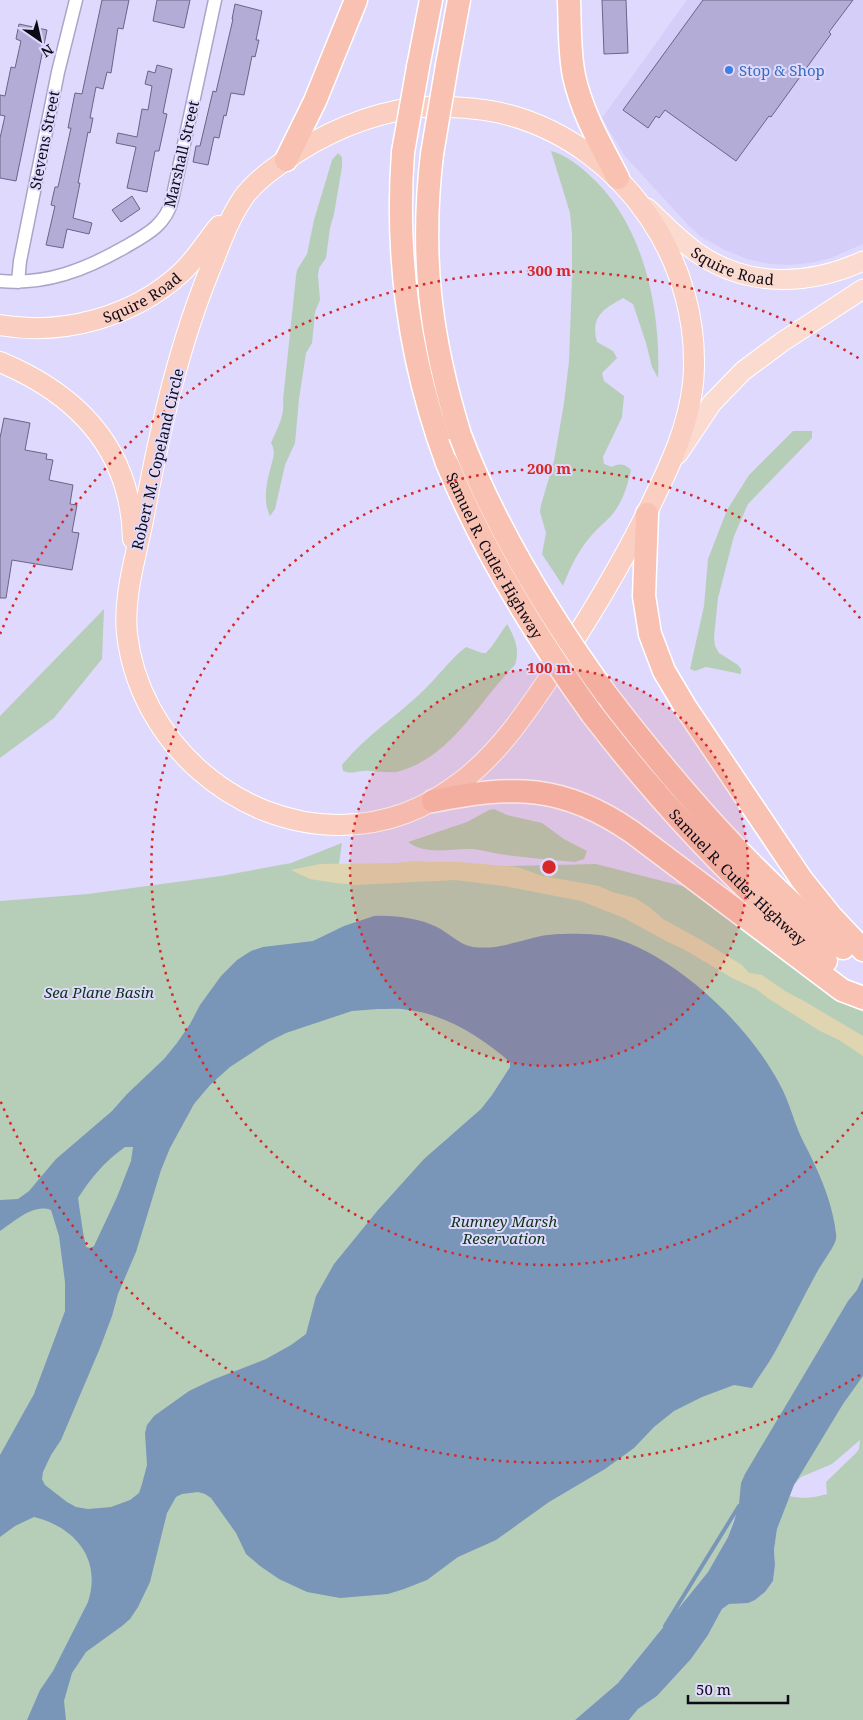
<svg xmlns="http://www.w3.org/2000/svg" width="863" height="1720" font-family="'Noto Serif',serif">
	<rect width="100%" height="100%" fill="#dfd9fd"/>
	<!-- built -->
	<path fill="#d5cef9" d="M687,0H863V244L831,258L810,263L790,265L770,264L747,259L725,250L701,237L690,227L624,155L602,118Z"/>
	<!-- green -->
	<path fill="#b6ceb8" d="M551,151C564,154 577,164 587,173C643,221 661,307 658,378L652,367L646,343L633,304L623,298C604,309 590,316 597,342L613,351L617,358L602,373L604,381L624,396L622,417L603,457L604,464L612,467C619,463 625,464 631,470C627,487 623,502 611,516C601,526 590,535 582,548C574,559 568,573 563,586L542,554L546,533L540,512L541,505L554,461L564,403L569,361L572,277V234L570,213Z
		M338,153L342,157V167L334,214L330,228L326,258L319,268L318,276L320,300L315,312L312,343L306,353L299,399L295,443L285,465L275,509L270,516C263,502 266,485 270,470C272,460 277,453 271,443C277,429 285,416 283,400L296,276L297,270L307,254L314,220L332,160Z
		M793,431H812V438L748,504L734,536L718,598L714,637L715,646L719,653L738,665L741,669V674L706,667L695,671L690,669L704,606L708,559L727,510L749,475Z
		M104,609L102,659L54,718L0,758V716Z
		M507,624C515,637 520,650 515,665C479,701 452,756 400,771C391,774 379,771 369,771C358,770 355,775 343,771L342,765C365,736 396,717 423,691C438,677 449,660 466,647L482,653H486L492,646Z
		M494,809L507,815L542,823L564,839L587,851L584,859L575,862C552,860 529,858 506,855C495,854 484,850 472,849C452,848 426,856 408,842L467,822L489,810Z
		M342,843L338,870L596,864L690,888L863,1012V1720H629L638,1709L657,1696L691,1659L708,1635L722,1609L729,1604L755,1600L765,1592L773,1581L775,1565L774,1550L777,1529L789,1496C802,1499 814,1498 827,1494L826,1482L856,1453L859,1449L860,1440L832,1464L801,1477L787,1492L739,1504L728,1537L708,1572L618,1683L575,1720H0V901L88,894L221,876L291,863Z"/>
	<!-- sand -->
	<path fill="#dfd5b0" d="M417,861L433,862H459L517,867L543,876L599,886L612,892L635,898L648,906L663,919L703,941L742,965L749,973L762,975L785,991L804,1001L863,1036V1056L839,1040L820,1031L769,999L756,989L734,979L685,950L666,941L624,918L581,901L504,886L455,880L356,885L335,883L310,879L291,870L320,864L396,863Z"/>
	<!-- water -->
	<path fill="#7996b8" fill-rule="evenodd" d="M374,916C395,915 418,918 437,927C449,933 460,945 473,947C497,950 518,941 541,936C554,933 592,933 606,936C672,951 748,1024 779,1083C790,1102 794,1124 804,1143C818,1170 830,1196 835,1226C835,1230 837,1235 836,1239C835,1246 820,1266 816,1274C802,1299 790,1325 776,1350C769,1363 760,1375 752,1388L734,1385L702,1397L674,1411L654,1427L634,1448L605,1469L549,1502L496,1540L458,1557L427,1580L404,1589L388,1594L340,1598L307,1592L279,1579L260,1566L246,1554L236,1533L211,1498L205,1494L198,1492L182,1494L176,1497L167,1513L150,1582L138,1607L130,1619L122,1626L86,1652L72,1673L64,1701L66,1720H27L40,1690L53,1671L88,1602C102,1559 75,1527 34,1517L15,1526L0,1537V1455L34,1394L65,1311V1282L59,1236L51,1210C33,1203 14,1222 0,1231V1200L18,1199L29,1191L56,1159L112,1111L127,1094L164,1059L177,1043L190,1024L200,1005L221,976L237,960L251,951L263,947L313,941L344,926ZM378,1009C388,1009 399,1008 409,1010C447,1015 482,1038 510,1062V1067L492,1095L481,1109L424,1159L378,1210L334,1264L316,1296L306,1334L291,1345L266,1359L212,1380L189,1391L154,1416L147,1425L145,1433L147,1465L142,1484L139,1493L130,1500L111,1507L88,1509L76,1507L67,1502L45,1485L42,1479L43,1472L51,1455L61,1440L100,1348L112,1316L118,1294L136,1252L161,1170L170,1148L194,1104L210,1085L230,1067L268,1042L286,1033L352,1011ZM125,1147H133L131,1161L117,1197L94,1246L90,1248L86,1247L83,1232L78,1198C91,1178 105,1161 125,1147Z
		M863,1277V1376L843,1404L794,1485L777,1529L774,1550L775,1565L773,1581L765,1592L755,1600L748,1603L729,1604L722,1609L708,1635L691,1659L657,1696L638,1709L629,1720H575L618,1683L708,1572L728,1537L734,1521L739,1504L741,1483L745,1474L848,1301L857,1290Z"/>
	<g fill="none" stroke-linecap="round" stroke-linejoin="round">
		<!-- stream -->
		<path stroke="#7996b8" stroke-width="4" d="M665,1626L739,1506"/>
	</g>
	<!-- building -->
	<path fill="#b3acd7" stroke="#6a6584" d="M102,0H129L123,29L118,28L111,73L107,72L103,89L96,87L90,118H93L90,133L88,132L78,183H80L73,218L92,223L89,234L67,229L63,248L46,245L55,206L51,205L55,187H58L71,128H68L75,93L82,94Z
		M157,0H190L184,28L153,21Z
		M602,0H626L628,53L604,54Z
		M703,0H853L829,32L831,34L771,117L769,116L736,161L665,110L659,118L656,116L648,128L623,110Z
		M235,4L262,11L256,40H259L255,57L252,56L244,95L231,93L226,116L224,115L219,138L214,137L208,165L193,162L196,146H200L213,91L216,92L233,19H232Z
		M19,24L47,30L16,181L0,178V138L5,116L0,115V95L5,96L11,67L15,68L21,41L16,39Z
		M157,65L172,69L163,113L167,114L159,151H155L147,192L127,188L136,147L116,143L118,133L137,137L142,109L148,110L152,86L145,84L148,71L155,73Z
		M132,196L140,209L121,222L112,210Z
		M4,418L30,423L25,450L47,454L46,459L53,460L49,480L73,485L70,504L77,505L72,532L79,533L72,570L12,560L6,598H0V438Z"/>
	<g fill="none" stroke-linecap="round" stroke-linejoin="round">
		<defs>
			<path id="minor" d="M0,281C46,285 85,270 125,247C146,235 166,225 172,200L215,0
				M18,282L20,261L58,72L76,0"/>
			<g id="primary">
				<path id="s1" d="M647,208C663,223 678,239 696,252C747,288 808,286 863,261"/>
				<path d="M678,454L712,403L743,371L782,342L863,289"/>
			</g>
			<g id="trunk">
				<path d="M418,107C449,106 479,107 509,115C625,147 704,264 693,384C688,426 672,461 654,498C628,553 597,605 564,656C534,700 505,748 462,781C425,809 389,824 341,825C235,826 139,740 127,634C123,594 137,554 144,515C160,429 179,343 213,262C221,241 230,217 243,198C252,185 267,173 280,164C322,133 367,114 418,107Z"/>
				<path id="s2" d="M0,325C63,336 133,317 181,273C196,259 206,242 219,226"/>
				<path d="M0,362C79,395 131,450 133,539"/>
			</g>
			<g id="motorway">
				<path d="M569,0C570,25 569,51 574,76C582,113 601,145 618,178"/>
				<path d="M447,65L459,0"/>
				<path d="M418,67L431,0"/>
				<path d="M403,152C395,259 410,363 447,463"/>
				<path d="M432,154C420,255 430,338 460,435"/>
				<path d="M286,160L315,101L356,0"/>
				<path d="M647,514L644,596L650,634L664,671L686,708L802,880L831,916L863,950"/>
				<path d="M606,694C677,787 753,874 843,948"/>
				<path id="s3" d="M592,714C661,804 739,887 826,961"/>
				<path d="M433,801C512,785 563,784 632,832L842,990L863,998"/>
			</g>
		</defs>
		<!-- minor casing -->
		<use href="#minor" stroke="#aaa5c7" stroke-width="15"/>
		<!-- primary casing -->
		<use href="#primary" stroke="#fff" stroke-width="21"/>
		<!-- trunk casing -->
		<use href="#trunk" stroke="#fff" stroke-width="22"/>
		<!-- motorway casing -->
		<use href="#motorway" stroke="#fff" stroke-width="25"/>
		<!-- minor -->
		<use href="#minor" stroke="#fff" stroke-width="12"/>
		<!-- primary -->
		<use href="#primary" stroke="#fbdad0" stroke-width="19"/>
		<!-- trunk -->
		<use href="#trunk" stroke="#facec0" stroke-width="20"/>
		<!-- motorway -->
		<use href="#motorway" stroke="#f8c1b1" stroke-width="22"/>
		<defs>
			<g id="motorway-bridge">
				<path d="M403,152L418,67"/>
				<path d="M432,154L447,65"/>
				<path d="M460,435C495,528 548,614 606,694"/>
				<path id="s4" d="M447,463C484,553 535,635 592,714"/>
			</g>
		</defs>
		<!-- motorway-bridge casing -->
		<use href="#motorway-bridge" stroke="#fff" stroke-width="25" stroke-linecap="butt"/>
		<!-- motorway-bridge -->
		<use href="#motorway-bridge" stroke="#f8c1b1" stroke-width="22"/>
	</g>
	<!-- distance rings -->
	<circle cx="549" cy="867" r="199" fill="#d62828" fill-opacity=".12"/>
	<g fill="none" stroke="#d62828" stroke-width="2.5" stroke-dasharray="2.5 5">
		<circle cx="549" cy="867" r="199"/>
		<path d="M863 1112A398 398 0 1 1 863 622"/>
		<path d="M860 1375A596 596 0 0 1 0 1100M0 634A596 596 0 0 1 860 359"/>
	</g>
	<!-- markers -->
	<circle fill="#3f7fe0" stroke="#dfd9fd" stroke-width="2" cx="729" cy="70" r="5"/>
	<g text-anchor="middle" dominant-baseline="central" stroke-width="4" stroke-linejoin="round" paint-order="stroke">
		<!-- shop labels -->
		<g font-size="15" fill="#366cbe" stroke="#dfd9fd" text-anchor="start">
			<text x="739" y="70">Stop &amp; Shop</text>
		</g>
		<!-- street labels -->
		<g font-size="15" fill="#0e0b17" stroke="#dfd9fd">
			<text transform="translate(44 140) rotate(-79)">Stevens Street</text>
			<text transform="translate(181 154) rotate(-77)">Marshall Street</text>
			<text stroke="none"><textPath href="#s1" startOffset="106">Squire Road</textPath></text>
			<text stroke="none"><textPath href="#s2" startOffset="148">Squire Road</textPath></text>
			<text transform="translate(157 459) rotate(-77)">Robert M. Copeland Circle</text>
			<text stroke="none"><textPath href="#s4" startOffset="104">Samuel R. Cutler Highway</textPath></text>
			<text stroke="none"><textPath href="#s3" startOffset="219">Samuel R. Cutler Highway</textPath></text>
		</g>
		<!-- park labels -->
		<g font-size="15" font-style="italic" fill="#0c3514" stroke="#dfd9fd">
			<text x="99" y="992">Sea Plane Basin</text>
			<text x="504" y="1221">Rumney Marsh<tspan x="504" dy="17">Reservation</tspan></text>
		</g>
	</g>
	<circle cx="549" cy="867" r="8" fill="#d62828" stroke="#dfd9fd" stroke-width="2.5"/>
	<g font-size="15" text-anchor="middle" font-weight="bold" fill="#d62828" stroke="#dfd9fd" stroke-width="4" stroke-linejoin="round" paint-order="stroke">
		<text x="549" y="276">300 m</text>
		<text x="549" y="474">200 m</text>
		<text x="549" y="673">100 m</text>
	</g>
	<!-- north arrow -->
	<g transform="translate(40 40) rotate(146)" stroke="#dfd9fd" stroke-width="4" paint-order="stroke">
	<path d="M0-4L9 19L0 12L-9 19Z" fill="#0e0b17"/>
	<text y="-8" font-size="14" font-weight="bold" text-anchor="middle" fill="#0e0b17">N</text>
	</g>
	<!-- scale -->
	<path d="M688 1695v8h100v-8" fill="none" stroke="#0e0b17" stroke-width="2.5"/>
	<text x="696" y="1695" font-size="15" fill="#0e0b17" stroke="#dfd9fd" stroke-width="4" paint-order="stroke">50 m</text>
</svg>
